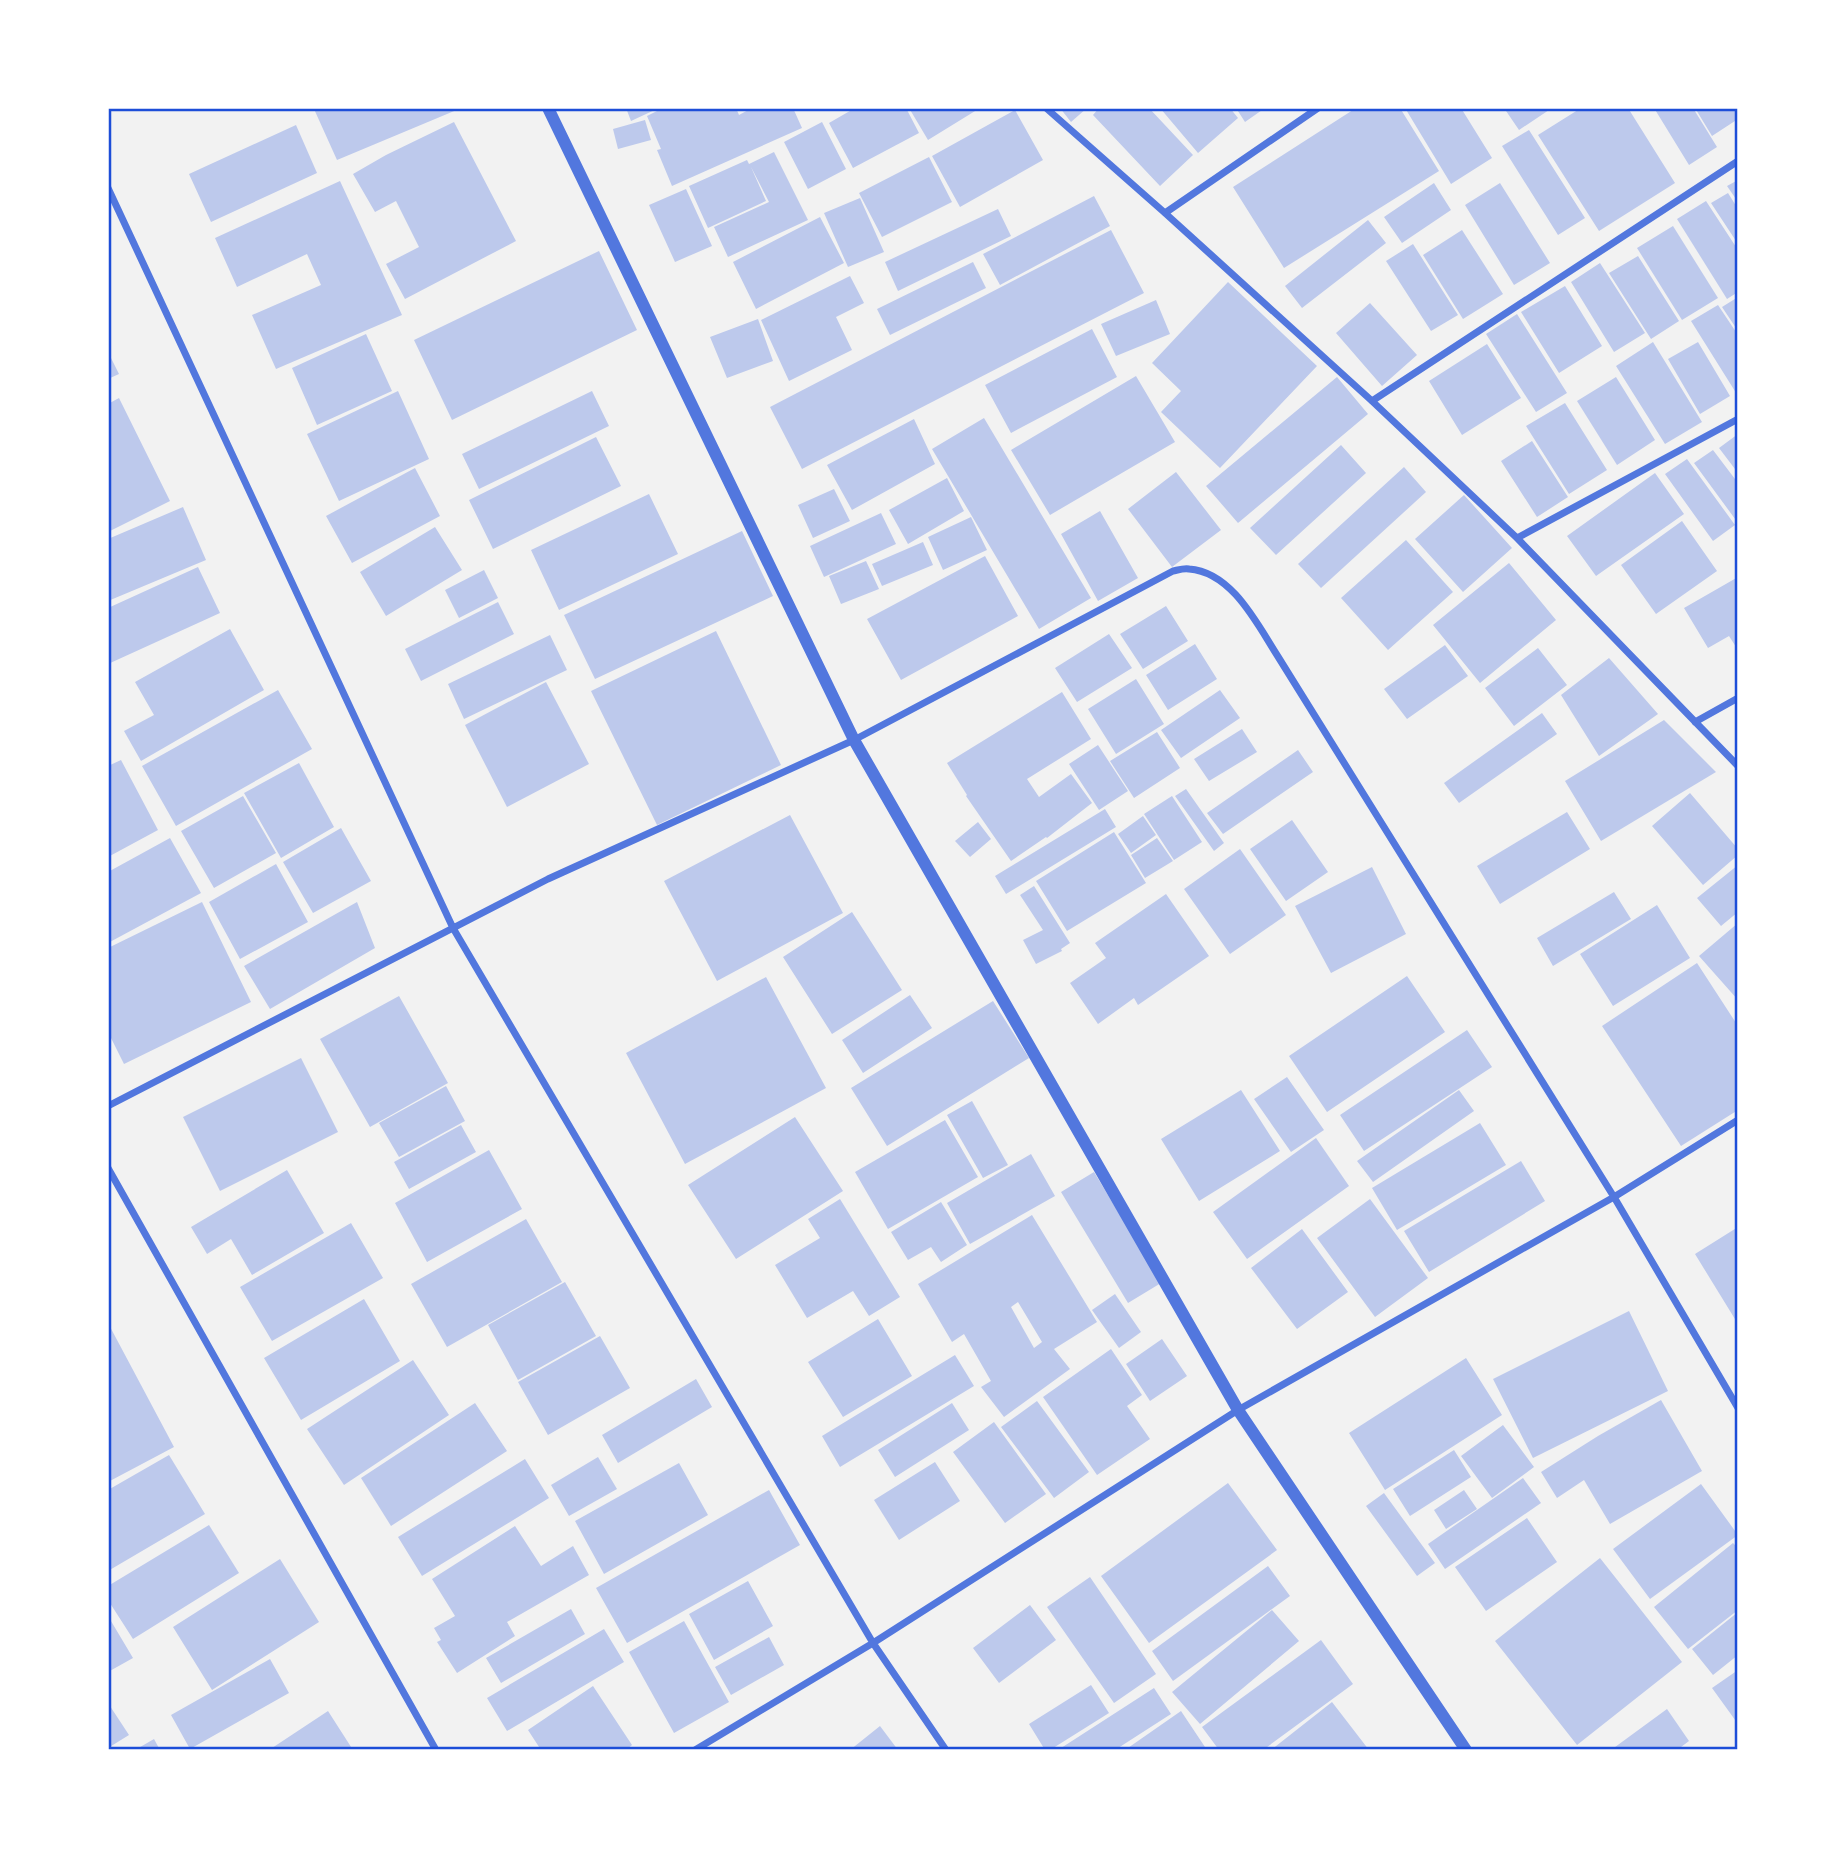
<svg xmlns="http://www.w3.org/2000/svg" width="1846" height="1858" font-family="Raleway,sans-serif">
	<rect width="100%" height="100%" fill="#f2f2f2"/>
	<!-- building -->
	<path fill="#bdc9ec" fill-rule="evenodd" d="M626,108H659L631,121Z
		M663,108H736L739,115L752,108H793L802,128L672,186L657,150L661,149L647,116Z
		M855,108H906L919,133L853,168L829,123Z
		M909,108H980L928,140Z
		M1060,108H1087L1071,122Z
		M1099,108H1149L1193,155L1160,186L1093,115Z
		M1160,108H1230L1238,118L1198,153Z
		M1236,108H1265L1245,122Z
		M1356,108H1400L1439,171L1284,268L1233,187Z
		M1405,108H1461L1492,158L1451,184Z
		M1504,108H1552L1519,130Z
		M1581,108H1628L1675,183L1599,231L1538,135Z
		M1654,108H1693L1717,147L1689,165Z
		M1695,108H1738V119L1712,136Z
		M314,109H459L337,160Z
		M1015,110L1043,160L960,207L932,156Z
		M645,120L651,140L618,149L613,129Z
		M454,122L516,241L405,299L386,264L419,247L396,201L375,212L353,174L386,155Z
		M822,122L846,169L808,189L784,142Z
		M296,125L317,173L211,222L189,174Z
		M1529,130L1585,218L1558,235L1502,146Z
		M774,152L808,220L728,257L714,227L769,202L751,167L766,201L708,228L689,186L747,160L749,164Z
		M929,157L952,202L882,237L859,193Z
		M1738,180V202L1727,186Z
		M340,181L402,315L276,369L252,315L321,285L307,254L237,287L215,238Z
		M1434,183L1451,210L1402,243L1384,217Z
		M1500,183L1550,263L1514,285L1465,205Z
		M686,189L712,246L675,262L649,205Z
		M1728,193L1738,209V244L1711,203Z
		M1094,196L1110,226L1000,285L983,254Z
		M860,198L884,252L848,267L824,213Z
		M1706,201L1738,250V292L1727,299L1677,219Z
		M998,209L1011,236L898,291L885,262Z
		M820,217L844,263L756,309L733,262Z
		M1368,220L1386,243L1302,308L1285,286Z
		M1673,226L1718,298L1682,320L1637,248Z
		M1111,230L1144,293L802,469L770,407Z
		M1462,230L1503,294L1463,319L1423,255Z
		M1413,244L1458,315L1431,331L1386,261Z
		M599,251L637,330L452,420L414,340Z
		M1638,256L1679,321L1651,339L1609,273Z
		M973,262L986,288L890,335L877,309Z
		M1600,263L1645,333L1614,352L1571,282Z
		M850,276L864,303L836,317L852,350L789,381L761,320Z
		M1228,282L1317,366L1220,468L1161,412L1181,391L1152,363Z
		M1565,286L1602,346L1559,373L1521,312Z
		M1738,297V331L1722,307Z
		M1156,300L1170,334L1116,356L1101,324Z
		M1370,303L1417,355L1382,386L1336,333Z
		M1718,305L1738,335V396L1691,321Z
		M1517,314L1567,393L1536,412L1486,334Z
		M758,319L773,361L727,378L710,337Z
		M1092,329L1117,377L1011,433L985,385Z
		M366,334L392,391L317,425L292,368Z
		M1653,342L1702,422L1665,444L1616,366Z
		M1698,342L1730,396L1700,414L1668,359Z
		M1487,344L1521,398L1462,435L1429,381Z
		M108,352L119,374L108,379Z
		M1136,376L1175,442L1050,515L1011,450Z
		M1337,377L1368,414L1238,523L1206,486Z
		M1616,377L1655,440L1617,465L1577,401Z
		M398,391L429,459L339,501L307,434Z
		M592,391L609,426L479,489L462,454Z
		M119,398L170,501L108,532V404Z
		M1565,403L1607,470L1569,494L1526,426Z
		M984,418L1091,598L1039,629L932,449Z
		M914,419L935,464L852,510L827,465Z
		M1738,434V473L1719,448Z
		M596,437L621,486L493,549L469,500Z
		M1532,441L1568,497L1537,517L1501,461Z
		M1341,445L1366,473L1276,555L1250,528Z
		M1713,450L1738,483V523L1694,463Z
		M1687,459L1735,525L1713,541L1665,474Z
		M1404,467L1426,492L1321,588L1298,564Z
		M415,468L440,516L352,563L326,516Z
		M1176,472L1221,530L1172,567L1128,509Z
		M1655,473L1684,514L1596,576L1567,536Z
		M947,478L964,511L908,544L889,510Z
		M834,489L850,521L813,538L798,505Z
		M649,494L678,554L559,610L531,550Z
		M1464,495L1512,548L1463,592L1415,539Z
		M183,507L206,560L108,601V539Z
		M1100,511L1138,578L1098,601L1061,534Z
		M881,513L896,544L824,577L810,546Z
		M971,517L987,550L943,570L928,537Z
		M1682,521L1717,571L1656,614L1621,565Z
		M435,527L462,570L386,616L360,572Z
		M742,531L773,596L595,679L564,615Z
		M1406,540L1453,592L1388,650L1341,598Z
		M923,542L933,565L882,586L872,564Z
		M985,556L1018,616L901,680L867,619Z
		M866,561L879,589L841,604L829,576Z
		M1509,563L1556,620L1480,683L1433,625Z
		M198,567L220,613L108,664V608Z
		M484,570L498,598L459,618L445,590Z
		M1738,577V650L1729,636L1708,648L1684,608Z
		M498,602L514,634L421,681L405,649Z
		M1166,606L1188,641L1143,669L1120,634Z
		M230,629L264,690L141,761L124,731L154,715L135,682Z
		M716,631L781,765L657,825L591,691Z
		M1109,634L1132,668L1077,702L1055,668Z
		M550,635L567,670L464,719L448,684Z
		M1195,644L1217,679L1168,710L1146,675Z
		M1445,645L1468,676L1407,719L1384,689Z
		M1538,648L1567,685L1514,726L1485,688Z
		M1609,658L1658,714L1599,756L1561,695Z
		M1136,679L1164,724L1116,754L1088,709Z
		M546,682L589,764L507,807L465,725Z
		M278,690L312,749L176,826L142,766Z
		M1220,690L1240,718L1181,758L1161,730Z
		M1062,692L1091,739L1027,779L1039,797L1071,774L1092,803L1047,838L1046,837L1011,861L966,796L967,795L947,763Z
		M1542,713L1557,734L1459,803L1444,783Z
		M1664,720L1716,772L1601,841L1565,781Z
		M1242,729L1257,752L1209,781L1194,759Z
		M1157,732L1180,768L1134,798L1110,761Z
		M1098,745L1128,791L1099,810L1069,764Z
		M1298,750L1313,772L1223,834L1207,813Z
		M121,760L158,830L108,857V766Z
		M299,763L334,827L281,858L244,793Z
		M1186,789L1224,843L1214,851L1175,796Z
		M1690,793L1738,849V855L1703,885L1652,826Z
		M243,796L276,853L214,888L181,831Z
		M1172,796L1202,842L1174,860L1144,814Z
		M1105,809L1116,827L1006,894L995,876Z
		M1567,812L1590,849L1500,904L1477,866Z
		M790,815L843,913L717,981L664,881Z
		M1143,816L1156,835L1131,853L1118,834Z
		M1292,820L1328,872L1286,901L1250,849Z
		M978,822L991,839L970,857L955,841Z
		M341,828L371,881L313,913L283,862Z
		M1114,832L1146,883L1067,931L1036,881Z
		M170,838L201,893L108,943V872Z
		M1157,838L1173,861L1145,878L1131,855Z
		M1240,849L1286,915L1230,954L1184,889Z
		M276,864L308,922L240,959L209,902Z
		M1738,865V912L1721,926L1697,898Z
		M1372,867L1406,934L1331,973L1295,906Z
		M1034,886L1070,943L1061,949L1062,951L1036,964L1023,940L1043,930L1020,895Z
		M1614,892L1631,919L1553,966L1537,938Z
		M1166,894L1209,956L1138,1005L1134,998L1098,1024L1070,983L1106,958L1095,943Z
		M202,902L251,1002L124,1064L108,1032V948Z
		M357,902L375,948L270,1009L244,966Z
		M1657,905L1690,958L1613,1006L1580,954Z
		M852,912L902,990L832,1034L783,957Z
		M1738,923V1000L1699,956Z
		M1697,963L1738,1026V1110L1681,1146L1602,1026Z
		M1407,976L1445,1032L1327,1112L1289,1056Z
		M766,977L826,1088L685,1164L626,1053Z
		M910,995L932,1028L863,1073L842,1040Z
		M399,996L448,1083L370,1127L320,1039Z
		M993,1001L1029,1058L887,1146L851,1088Z
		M1467,1030L1492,1067L1364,1151L1340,1115Z
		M301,1058L338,1132L220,1191L183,1117Z
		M1287,1077L1324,1130L1291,1152L1254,1099Z
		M446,1086L465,1121L399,1157L379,1123Z
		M1241,1090L1280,1151L1199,1201L1161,1139Z
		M1459,1090L1474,1111L1373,1182L1357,1161Z
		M972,1101L1008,1165L983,1178L947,1115Z
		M795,1117L843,1191L736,1259L688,1185Z
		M945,1120L978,1177L888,1229L855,1172Z
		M1480,1123L1506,1165L1397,1230L1372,1188Z
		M461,1125L476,1152L409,1189L394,1162Z
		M1316,1138L1349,1186L1247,1259L1213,1212Z
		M489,1150L522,1209L427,1262L395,1203Z
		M1031,1154L1055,1196L970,1244L947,1203Z
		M1521,1161L1545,1201L1429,1272L1404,1231Z
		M287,1170L324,1233L252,1275L231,1239L207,1254L191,1227Z
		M1094,1172L1161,1283L1128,1303L1061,1192Z
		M840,1199L900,1297L869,1316L853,1291L807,1318L775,1265L820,1238L808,1219Z
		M1370,1199L1428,1278L1375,1317L1317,1238Z
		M941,1202L967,1245L941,1262L931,1247L908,1260L891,1232Z
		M1032,1215L1097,1322L1054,1349L1070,1369L1004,1417L981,1387L991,1381L964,1334L952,1342L918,1284ZM1018,1302L1042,1342L1034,1348L1011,1307Z
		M526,1219L562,1282L447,1347L411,1284Z
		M351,1223L383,1278L272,1341L240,1287Z
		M1738,1227V1324L1695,1254Z
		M1302,1229L1348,1292L1297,1329L1251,1268Z
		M565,1282L596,1336L518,1380L488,1325Z
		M1115,1294L1141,1332L1119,1348L1092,1310Z
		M364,1299L400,1361L301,1420L264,1358Z
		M1629,1311L1668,1391L1533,1458L1493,1379Z
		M878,1319L912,1376L843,1417L808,1362Z
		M108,1323L174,1447L108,1482Z
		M600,1336L630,1388L548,1435L518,1382Z
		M1162,1339L1187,1376L1150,1401L1126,1364Z
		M1111,1349L1142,1395L1127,1406L1150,1439L1097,1475L1043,1397Z
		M955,1355L974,1386L840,1467L822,1436Z
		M1466,1358L1502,1415L1385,1490L1349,1433Z
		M413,1360L449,1415L344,1485L307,1429Z
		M696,1379L712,1407L618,1463L602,1435Z
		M1661,1400L1702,1471L1610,1524L1584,1480L1557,1498L1541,1472L1598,1436Z
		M1037,1401L1089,1472L1054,1498L1001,1427Z
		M475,1403L507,1451L391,1526L361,1478Z
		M952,1403L969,1430L895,1477L878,1450Z
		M994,1422L1046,1494L1005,1523L953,1452Z
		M1503,1425L1534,1467L1492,1498L1461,1456Z
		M1454,1450L1471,1477L1410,1516L1393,1489Z
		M169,1455L205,1514L108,1571V1490Z
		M598,1457L617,1489L569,1516L551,1485Z
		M525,1459L549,1498L422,1576L398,1537Z
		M935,1462L960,1501L899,1540L874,1500Z
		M679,1463L708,1515L604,1574L575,1521Z
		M1523,1478L1541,1503L1445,1569L1428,1544Z
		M1228,1483L1277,1550L1149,1643L1101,1576Z
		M1701,1484L1738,1535L1650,1599L1613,1549Z
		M769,1490L800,1545L627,1643L596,1588Z
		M1464,1490L1477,1509L1446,1529L1434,1510Z
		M1384,1493L1435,1563L1417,1576L1366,1506Z
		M1527,1518L1557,1562L1486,1611L1455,1567Z
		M209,1525L239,1573L133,1639L108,1600V1586Z
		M515,1526L541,1566L573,1546L589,1575L507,1622L515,1636L457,1673L437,1642L441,1640L434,1628L455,1616L432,1579Z
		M1733,1543L1738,1548V1610L1688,1649L1654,1607Z
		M1600,1558L1682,1662L1577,1745L1495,1641Z
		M280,1559L319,1622L212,1690L173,1627Z
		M1268,1566L1290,1596L1173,1681L1152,1651Z
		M1090,1577L1156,1674L1114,1703L1047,1607Z
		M748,1581L773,1626L714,1660L689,1614Z
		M1030,1605L1056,1640L999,1683L973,1648Z
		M571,1609L585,1634L501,1683L486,1658Z
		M1272,1610L1299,1641L1200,1724L1172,1692Z
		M1738,1612V1655L1713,1675L1692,1649Z
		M108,1616L133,1658L108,1672Z
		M684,1621L729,1702L674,1733L629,1652Z
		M604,1629L624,1662L507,1731L487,1698Z
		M769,1637L784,1665L731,1695L715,1667Z
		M1321,1640L1353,1684L1263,1750H1219L1202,1727Z
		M270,1659L289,1693L190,1749L171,1715Z
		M1738,1670V1724L1712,1688Z
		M1091,1685L1109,1713L1050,1750H1045L1029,1724Z
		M593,1686L632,1745L626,1750H541L528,1730Z
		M1154,1688L1171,1714L1115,1750H1058Z
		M1332,1702L1369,1750H1271Z
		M108,1703L129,1735L108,1748Z
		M1667,1709L1689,1741L1677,1750H1611Z
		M328,1711L353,1750H269Z
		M1181,1711L1207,1750H1125Z
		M880,1726L898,1750H850Z
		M154,1739L160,1750H135Z"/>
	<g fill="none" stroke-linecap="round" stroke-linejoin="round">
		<!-- minor -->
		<path stroke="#5277de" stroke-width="7" d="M1046,108L1165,213L1372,401L1517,538L1738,766
			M108,188L453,928L873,1643L946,1750
			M1165,213L1318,108
			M1372,401L1738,161
			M1517,538L1738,419
			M1695,722L1738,698
			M108,1106L548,879L854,740L1173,571C1178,570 1184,568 1189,569C1232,572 1257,624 1277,655L1614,1197L1738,1408
			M108,1168L436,1750
			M695,1750L873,1643L1238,1410L1614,1197L1738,1120"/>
		<!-- tertiary -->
		<path stroke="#5277de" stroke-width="12" d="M548,108L854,740L1238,1410L1466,1750"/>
	</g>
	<!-- border -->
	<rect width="1846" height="1858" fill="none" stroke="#ffffff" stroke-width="220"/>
	<rect x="110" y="110" width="1626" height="1638" fill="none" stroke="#1d4ed8" stroke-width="2.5"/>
</svg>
